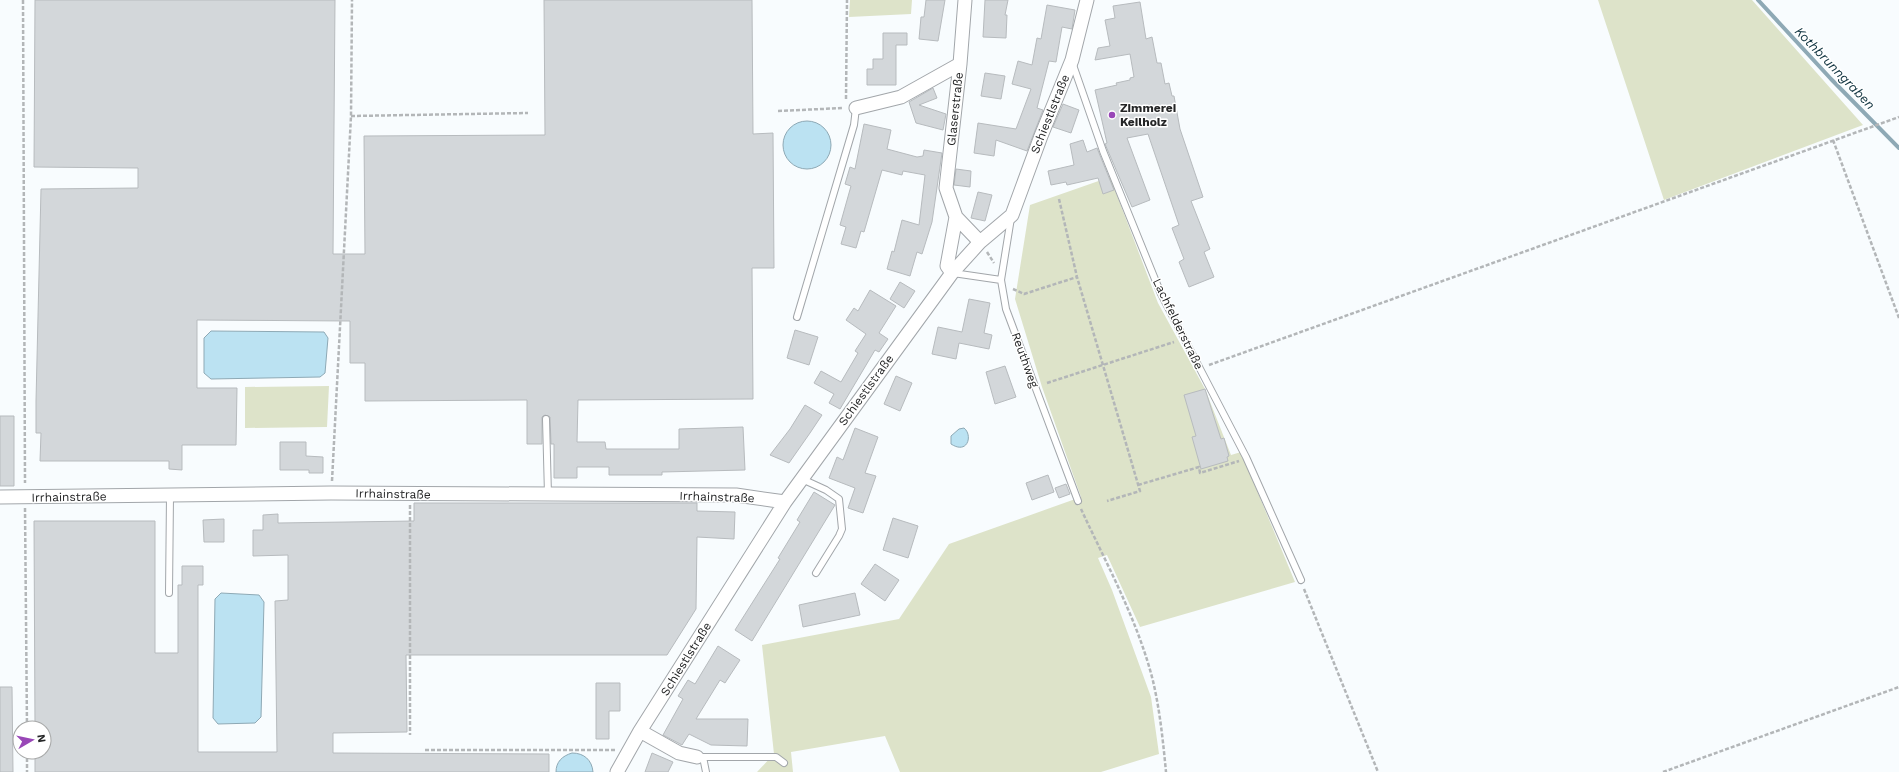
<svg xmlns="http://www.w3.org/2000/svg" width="1899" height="772" font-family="'Work Sans',sans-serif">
	<rect width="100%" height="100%" fill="#f8fcfe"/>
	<!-- green -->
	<path fill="#dde3c9" d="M850,0H912L911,14L849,17Z
		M1598,0H1752L1863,125L1664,200Z
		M1110,177L1158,303L1205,389L1231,455L1241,452L1295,582L1140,627L1107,555L1098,558L1112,590L1151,697L1159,754L1101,772H900L885,736L791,752L793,772H757L774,754L762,645L899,619L949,544L1081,497L1042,387L1015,299L1030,205Z
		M329,386L327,427L245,428V387Z"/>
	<!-- water -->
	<path fill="#bbe2f2" stroke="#8ea9b5" d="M783 145a24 24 0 1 1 48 0a24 24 0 1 1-48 0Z
		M211,331L324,332L328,338L325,373L320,377L211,379L204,373V338Z
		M964,428C973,435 968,455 951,444V436L959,429Z
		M221,593L259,595L264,602L261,717L255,723L218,724L213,718L215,599Z
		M572,753C584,753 592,760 593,772H556C556,762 562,756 572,753Z"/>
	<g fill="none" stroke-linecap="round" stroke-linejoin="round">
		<!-- stream -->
		<path stroke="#8ea9b5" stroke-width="4" d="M1758,0L1831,79L1899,148"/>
	</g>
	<!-- building -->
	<path fill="#d3d7da" stroke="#b7bbbe" d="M35,0H335L333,254H365L364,136L545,135L544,0H752L753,134L773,133L774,268H752L753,399L578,400L577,442H605L606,449H679V429L743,427L745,470L662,472V475H609V467H577V478H554V444H551L550,417L545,415L542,417V444H527V400L365,401V363H350V321L197,320V388H237L236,445H182V470L169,469V461H40L41,433H36V401L41,189L138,188V168L34,167Z
		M926,0H945L938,41L919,39L921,17H924Z
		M985,0H1008L1005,15H1007L1006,38L983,37Z
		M1140,2L1146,39L1152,37L1157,63H1161L1165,84L1169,83L1172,96H1174L1180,129L1203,197L1191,201L1210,249L1204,252L1214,277L1189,287L1179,262L1184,259L1172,228L1179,225L1148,134L1127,138L1150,200L1132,207L1105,144L1107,143L1095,90L1117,85L1116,83L1130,80V78L1134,77L1130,54L1095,60L1098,48L1110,46L1105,20L1115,18L1113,6Z
		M1047,5L1075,10L1072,29L1062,27L1056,62L1049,61L1037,108L1043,110L1027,151L996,140L994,156L974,153L978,123L1016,129L1031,89L1012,84L1018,61L1032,65L1037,38L1041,39Z
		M883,33H907V45H896V85H867V69H873V59H883Z
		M985,73L1005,76L1001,99L981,96Z
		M933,88L937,98L919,105L946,114L943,130L916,123L909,102Z
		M1063,104L1079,110L1071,133L1053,127Z
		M864,124L891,130L887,149L917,157L923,156L924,150L942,153L932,222L922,254L917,252L910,276L887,269L892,251L894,252L902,220L919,225L925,175L903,171L902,175L882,170L864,232L861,231L856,248L841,244L846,227L840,225L851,186L845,184L850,167L855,169Z
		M1083,140L1087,152L1097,148L1114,190L1103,194L1098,178L1067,185L1066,182L1051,185L1048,171L1074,165L1070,144Z
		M956,169L971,171L970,187L954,185Z
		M978,192L992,195L985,221L971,218Z
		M900,282L915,291L904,308L890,299Z
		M870,290L896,306L879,333L888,339L879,352L875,350L840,409L829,403L834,394L814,383L821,371L841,382L858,353L855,351L866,334L846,320L854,308L858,311Z
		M969,299L990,303L984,333L992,335L989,349L959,343L956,359L932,354L938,327L962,332Z
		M795,330L818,337L809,365L787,358Z
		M1005,366L1016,397L995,404L986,372Z
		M896,376L912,383L900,411L884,404Z
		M1205,389L1221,439L1224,438L1229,456L1227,457L1228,461L1201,469L1192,437L1196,436L1184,395Z
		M805,405L822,415L810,433L789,463L770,455L790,429Z
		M0,416H14V486H0Z
		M855,428L878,437L865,473L876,476L863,513L848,508L855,488L829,478L837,457L843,460Z
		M280,442H306V456L323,457V473H309V470H280Z
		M1048,475L1054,492L1032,500L1026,483Z
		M1066,484L1070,494L1059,498L1055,488Z
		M814,492L835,505L752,641L735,630L780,559L778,558L800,522L797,520Z
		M414,503H697V511L735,512L734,539L697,537L696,609L667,655H406L407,732L333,733V753L549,754V772H35V752H44V728H35L34,521H155V653H178V585H182V566H203V585H198V752H277L275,601L288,600V555L253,556V530H263V515L278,514V523L414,521Z
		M893,518L918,526L908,558L883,550Z
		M224,519V542H204L203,520Z
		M875,564L899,580L885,601L861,584Z
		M855,593L860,615L803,627L799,605Z
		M718,646L740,660L725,683L720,680L696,719H748L747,746L711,745L689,734L682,745L663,735L683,699L678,696L688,680L695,684Z
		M596,683H620V711H609V739H596Z
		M0,687H12L13,772H0Z
		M652,753L673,762L668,772H645Z"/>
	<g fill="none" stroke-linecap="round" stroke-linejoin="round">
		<defs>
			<path id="service" d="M1072,62L1103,151L1161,294L1246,457L1301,580
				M1011,218L1001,280L1006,309L1078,501
				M953,273L1001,280
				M797,317L854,125L856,108
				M546,419L548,495
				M802,479L826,490L839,499L842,529L839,536L816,573
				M169,593L170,496
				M697,757H776L784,763
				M703,757L706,772"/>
			<path id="minor" d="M965,0L960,64L946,188L956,217L980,242
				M856,108L901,97L960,64
				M952,273L947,266L956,217
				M0,497L331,493L736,495L785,502
				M640,731L679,753L697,757
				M617,772L640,731L785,502L952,273L980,242L1012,215L1041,136L1072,60L1087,0"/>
		</defs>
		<!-- service casing -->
		<use href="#service" stroke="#a2a6aa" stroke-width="8"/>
		<!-- minor casing -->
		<use href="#minor" stroke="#a2a6aa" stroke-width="15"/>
		<!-- path -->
		<path stroke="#b3b6b8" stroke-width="2.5" stroke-dasharray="4 2" stroke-linecap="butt" d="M23,0L25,483
			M846,99L847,0
			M778,111L843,108
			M351,116L528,113
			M1833,140L1899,318
			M1059,199L1077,277L1140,491L1107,501
			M987,252L994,263
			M1013,289L1024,294L1077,277
			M1209,365L1899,117
			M1047,383L1174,342
			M332,481L351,116L352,0
			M1138,485L1199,467L1200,473L1239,461
			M410,505V735
			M25,508L27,728
			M1081,509C1107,565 1138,621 1153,681C1160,711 1163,741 1166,772
			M1304,589L1378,772
			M425,750H615
			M27,752V772
			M1663,772L1899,687"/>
		<!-- service -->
		<use href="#service" stroke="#fff" stroke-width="6"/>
		<!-- minor -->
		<use href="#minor" stroke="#fff" stroke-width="13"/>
	</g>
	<!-- markers -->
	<circle fill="#9947b7" stroke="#fff" stroke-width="1.5" cx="1112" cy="115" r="4"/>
	<g text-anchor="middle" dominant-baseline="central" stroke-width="3" stroke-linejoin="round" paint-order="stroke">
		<!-- poi labels -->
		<g font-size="12" font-weight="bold" fill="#242526" stroke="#fff" text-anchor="start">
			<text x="1120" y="108">Zimmerei<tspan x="1120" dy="14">Keilholz</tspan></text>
		</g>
		<!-- street labels -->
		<g font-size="12" fill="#242526" stroke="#fff">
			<text transform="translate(955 109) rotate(-84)">Glaserstraße</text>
			<text transform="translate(1050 114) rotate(-68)">Schiestlstraße</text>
			<text transform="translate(1178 324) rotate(64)">Lachfelderstraße</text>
			<text transform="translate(1025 360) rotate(70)">Reuthweg</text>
			<text transform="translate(866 390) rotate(-54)">Schiestlstraße</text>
			<text transform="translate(393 494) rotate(1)">Irrhainstraße</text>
			<text transform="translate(69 497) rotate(-1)">Irrhainstraße</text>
			<text transform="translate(717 497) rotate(2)">Irrhainstraße</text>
			<text transform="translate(686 659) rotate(-58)">Schiestlstraße</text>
		</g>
		<!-- water labels -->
		<g font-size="13" font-style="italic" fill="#103440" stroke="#fff">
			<text transform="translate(1835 68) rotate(46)">Kothbrunngraben</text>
		</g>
	</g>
	<!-- north arrow -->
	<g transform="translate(32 740) rotate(81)"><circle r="19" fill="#ffffff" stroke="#a7a8a8"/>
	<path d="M0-3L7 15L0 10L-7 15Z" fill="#9947b7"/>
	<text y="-6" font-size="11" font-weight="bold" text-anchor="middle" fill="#242526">N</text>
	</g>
</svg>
